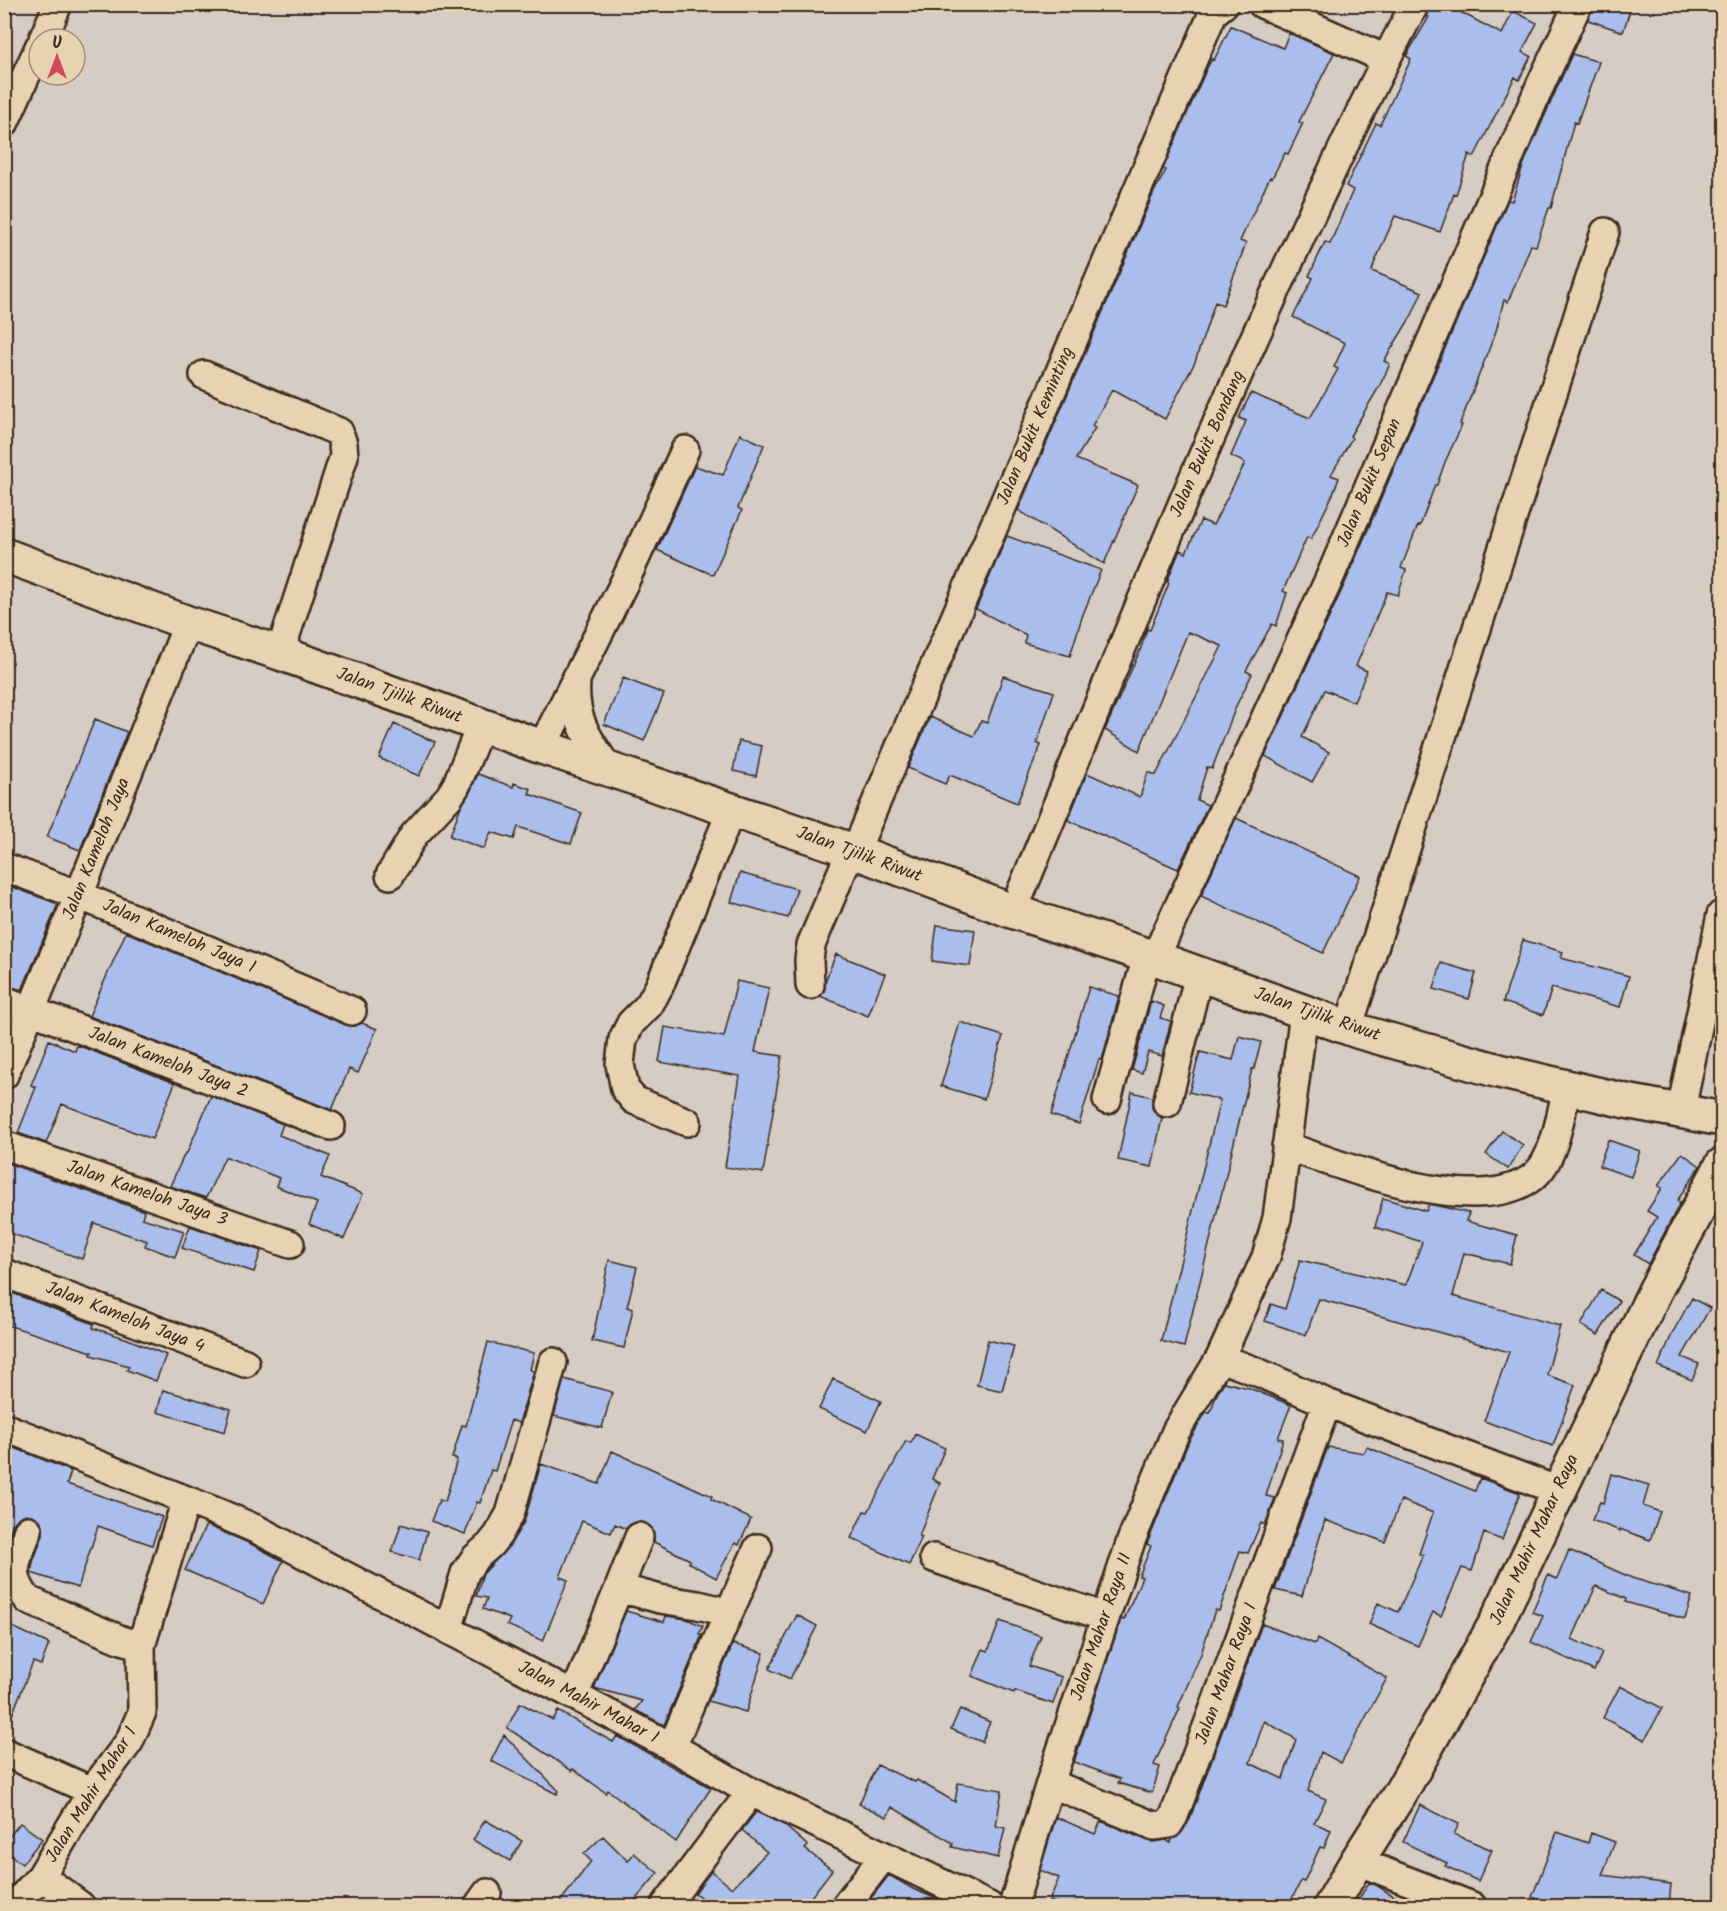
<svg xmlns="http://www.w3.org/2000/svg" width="1727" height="1911" font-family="Kalam,sans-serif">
	<rect width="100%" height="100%" fill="#d5ccc3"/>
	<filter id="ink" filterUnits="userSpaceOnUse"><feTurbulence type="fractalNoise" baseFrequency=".0167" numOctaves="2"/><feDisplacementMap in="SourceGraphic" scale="12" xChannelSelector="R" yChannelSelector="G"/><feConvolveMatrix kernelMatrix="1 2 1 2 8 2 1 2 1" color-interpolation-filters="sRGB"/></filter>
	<g filter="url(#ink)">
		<!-- building -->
		<path fill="#a9beec" stroke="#3b2a1e" stroke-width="1.5" fill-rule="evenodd" d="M1431,4H1445L1502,34L1513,11L1537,23L1522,52L1531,56L1519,80L1515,77L1474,157L1469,154L1456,195L1454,194L1440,232L1395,216L1374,264L1372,271L1422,292L1412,315L1384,361L1390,364L1379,387L1350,436L1352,438L1331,475L1339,478L1333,494L1311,539L1307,537L1283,591L1287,593L1276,626L1272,624L1246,671L1252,674L1237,704L1212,769L1207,767L1197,800L1208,805L1178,869L1068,820L1087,773L1140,797L1148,772L1156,775L1222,646L1188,632L1139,751L1105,730L1141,648L1147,629L1150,630L1169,583L1167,582L1180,550L1186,553L1201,520L1213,525L1245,463L1231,456L1246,421L1239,418L1251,393L1310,418L1338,369L1334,367L1345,343L1293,317L1313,278L1309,276L1325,242L1330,244L1353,190L1346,186L1376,123L1380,125L1411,59L1406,56L1429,17L1426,16Z
			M1593,4H1632L1623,32L1588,20Z
			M1231,26L1283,48L1289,33L1334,53L1299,122L1303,123L1288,154L1285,153L1272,178L1270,177L1240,241L1246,243L1223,305L1215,302L1195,362L1165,419L1112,390L1092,426L1095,428L1076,459L1138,485L1104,564L1018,510L1154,192L1166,170L1163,169L1206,70L1212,59L1214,60Z
			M1572,54L1599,62L1577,123L1574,122L1551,208H1549L1536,246L1531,245L1508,302L1504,300L1496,331L1460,424L1462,425L1445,462L1437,485H1435L1420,526L1418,525L1401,568L1406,570L1398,595L1387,592L1356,666L1367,671L1354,702L1325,690L1302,737L1329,752L1312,782L1265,756L1346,581L1508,200L1512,201L1524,163Z
			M740,434L764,445L738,508L742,510L713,575L657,550L695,466L723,475Z
			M1007,536L1101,570L1082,617L1070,656L1024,643L1026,635L976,609Z
			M1003,676L1054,692L1037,743L1041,745L1017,803L950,775L945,784L908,768L930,717L974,736L981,721L987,723Z
			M623,678L664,694L644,741L604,724Z
			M95,719L127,732L80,850L47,837Z
			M394,724L435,742L419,776L379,758Z
			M739,741L762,746L756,776L733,771Z
			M478,774L513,787L514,783L531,789L529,794L582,813L571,844L518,827L514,839L491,832L484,849L450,836L460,808L470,792Z
			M1236,818L1360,876L1323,953L1201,896Z
			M740,873L797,889L788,918L731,902Z
			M4,884L58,904L22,990L4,985Z
			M937,925L975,930L970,966L932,961Z
			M126,932L346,1025L354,1026L362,1023L377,1029L358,1073L349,1069L332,1110L89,1016Z
			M1523,940L1563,952L1561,958L1629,976L1620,1007L1552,988L1543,1015L1503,1002Z
			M836,954L885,974L868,1016L820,996L824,992L826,979Z
			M1441,963L1476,973L1469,999L1434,989Z
			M737,981L769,988L755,1052L782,1056L763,1173L725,1167L740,1076L659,1062L665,1027L724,1037Z
			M1089,987L1119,996L1102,1060L1099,1059L1079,1124L1051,1115Z
			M1151,1001L1164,1006L1160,1018L1171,1021L1162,1056L1148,1052L1142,1073L1132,1070Z
			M960,1022L1003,1036L984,1099L941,1086Z
			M1239,1036L1261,1042L1254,1069H1252L1184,1347L1161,1341L1220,1100L1189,1092L1200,1052L1233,1060Z
			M49,1040L75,1051L77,1045L175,1083L152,1139L62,1104L46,1143L18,1133L36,1087L31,1085Z
			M1132,1092L1152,1097V1108L1156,1114L1162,1118L1152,1167L1118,1160Z
			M211,1096L283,1124L279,1135L330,1156L321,1177L363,1194L344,1239L309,1224L317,1203L276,1186L279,1178L227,1157H225L206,1198L170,1186L185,1153H187Z
			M1502,1131L1523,1145L1508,1169L1486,1154Z
			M1608,1140L1640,1151L1631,1177L1599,1166Z
			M1682,1153L1700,1166L1677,1201L1680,1203L1648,1264L1634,1255L1657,1217L1647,1211L1662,1188L1658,1186Z
			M4,1162L144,1211L142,1218L184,1231L175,1257L145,1246L147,1241L94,1223L82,1259L4,1231Z
			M1383,1198L1426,1211L1429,1204L1469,1213L1466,1221L1517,1235L1510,1264L1464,1253L1453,1296L1560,1326L1547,1375L1575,1385L1553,1446L1484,1421L1509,1352L1319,1299L1306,1335L1265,1321L1271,1304L1285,1309L1300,1260L1406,1285L1422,1242L1375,1227Z
			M190,1226L261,1251L254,1272L182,1248Z
			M609,1260L637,1267L627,1307L633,1309L624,1348L592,1341Z
			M4,1290L94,1324L93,1328L128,1339L166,1355L156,1381L127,1370L129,1366L91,1355L92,1352L4,1324Z
			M1601,1290L1619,1301L1598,1335L1581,1325Z
			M1692,1298L1710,1308L1682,1357L1699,1364L1692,1380L1658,1366L1673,1332Z
			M988,1340L1014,1346L1002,1391L977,1385Z
			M488,1342L534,1353L530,1370L534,1371L519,1423L511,1420L495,1471L491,1470L480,1503L477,1502L465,1534L431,1521L439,1500L445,1502L457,1459L452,1458L462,1425L466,1426Z
			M564,1379L612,1392L602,1428L554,1416Z
			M833,1379L881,1401L867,1431L819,1409Z
			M1224,1382L1249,1388L1291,1405L1278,1438L1283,1439L1266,1496L1275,1498L1265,1525L1261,1523L1248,1553L1240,1551L1219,1611L1215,1610L1201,1654L1178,1707L1180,1708L1154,1765L1160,1767L1152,1793L1118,1783L1120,1779L1074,1762L1121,1619L1124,1620L1142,1577L1139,1576L1151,1546L1147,1544L1189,1441L1206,1412L1210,1413L1216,1396Z
			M163,1390L231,1409L225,1432L157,1412Z
			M915,1434L945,1448L932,1479L940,1483L919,1536L922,1537L909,1565L851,1538L864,1511L868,1512L906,1441L911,1443Z
			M10,1446L71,1471L67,1484L162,1517L152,1545L98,1526L78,1588L31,1573L33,1562L43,1535V1527L40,1520L34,1516L26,1514L19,1517L13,1524L4,1547V1461Z
			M1328,1447L1364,1453L1367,1447L1475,1491L1480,1478L1520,1493L1502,1540L1484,1533L1472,1571L1462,1568L1441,1616L1433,1612L1418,1646L1369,1624L1378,1603L1398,1612L1423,1555L1419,1554L1433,1513L1401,1500L1385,1542L1325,1520L1302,1596L1275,1590Z
			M612,1451L712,1496L711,1499L751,1519L739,1545L735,1543L716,1578L689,1563L690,1560L654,1542V1534L652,1528L645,1523L636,1522L626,1529L615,1524L611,1533L582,1521L560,1577L568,1580L543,1641L507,1625L510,1619L483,1609L487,1598L476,1596L483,1574L510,1545L524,1522L541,1464L599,1484Z
			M1611,1474L1649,1485L1643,1506L1660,1512L1650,1540L1620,1529V1531L1592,1520L1600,1502L1603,1503Z
			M401,1524L427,1532L419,1560L392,1552Z
			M206,1525L251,1544L283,1561L263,1604L185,1570Z
			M1569,1550L1632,1578L1692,1596L1685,1619L1625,1602L1626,1599L1596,1586L1572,1639L1602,1653L1594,1671L1531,1642L1543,1616L1532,1612L1548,1575L1557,1579Z
			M626,1611L664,1622L666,1616L687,1619L703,1626L699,1634L702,1635L664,1725L635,1710L642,1701L594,1688Z
			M797,1615L817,1626L790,1679L769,1669Z
			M1000,1621L1041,1636L1029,1666L1062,1677L1053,1704L1015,1691L1014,1693L972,1676L983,1649L988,1651Z
			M4,1623L49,1644L41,1665L33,1662L6,1730Z
			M1262,1624L1315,1644L1317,1639L1387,1678L1341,1763L1321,1752L1308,1791L1326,1799L1314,1823L1331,1830L1324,1848L1320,1847L1304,1882L1301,1881L1288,1906H1066L1049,1901L1059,1878L1040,1870L1056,1817L1095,1834L1101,1821L1148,1841L1155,1842L1166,1840L1171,1843L1172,1839L1182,1832L1189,1821ZM1264,1721L1296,1739L1283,1779L1250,1763Z
			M733,1644L764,1653L746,1712L708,1701Z
			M1620,1686L1662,1708L1645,1740L1603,1718Z
			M520,1703L553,1720L558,1711L613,1742L617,1736L711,1788L676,1842L608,1790L606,1793L573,1769L572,1771L507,1728Z
			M960,1709L990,1722L982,1742L951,1729Z
			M504,1735L559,1791L557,1794L491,1761Z
			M877,1765L915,1782L917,1780L955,1802L958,1783L1002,1790L996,1826L1005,1828L998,1858L952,1847L953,1843L892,1807L887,1817L859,1804Z
			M1420,1805L1459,1824L1454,1834L1492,1850L1478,1881L1445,1866L1447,1863L1403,1842Z
			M756,1812L784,1825L808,1846L805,1849L832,1870L804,1906H712L695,1893L711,1871L732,1888L767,1852L742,1830Z
			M485,1820L522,1841L510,1861L473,1840Z
			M20,1823L42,1839L22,1864L4,1850V1843Z
			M1557,1832L1588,1843L1591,1833L1615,1842L1602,1875L1671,1884L1669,1906H1556L1532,1897Z
			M603,1836L628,1861L634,1853L658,1873L630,1906H557L591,1861L584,1854Z
			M889,1875L913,1889L954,1906H873L868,1902Z
			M1369,1883L1376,1885L1410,1906H1354Z"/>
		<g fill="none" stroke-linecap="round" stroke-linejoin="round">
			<defs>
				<path id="minor" d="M1262,4L1386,59
					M43,39L58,4
					M4,124L39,47
					M204,375L339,432L343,444L344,456L280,653
					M576,682C573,719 588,739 609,769
					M542,747L626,579L685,450
					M855,852L1213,13L1224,4
					M4,867L79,895L352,1011
					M390,875L414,835L449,797L456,786L481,725
					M1021,892C1119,656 1213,419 1324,188C1353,126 1382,65 1415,4
					M1155,958L1330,577L1540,86L1578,4
					M810,985L809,960L811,945L851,850
					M4,1000L331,1126
					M1348,1028L1605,232
					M4,1075L79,895L188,623
					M1107,1100L1147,956
					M1167,1103L1199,974
					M1681,1110L1721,915
					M687,1122L634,1100L625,1089L620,1064L623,1039L631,1023L649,1005L659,987L731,811
					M4,1145L290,1244
					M1286,1146C1346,1167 1478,1220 1534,1176C1555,1160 1561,1112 1567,1087
					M4,1273L245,1363
					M1220,1358L1255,1371L1327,1403L1559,1491
					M4,1427L219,1513L258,1530L672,1747L751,1792L989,1906
					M28,1530C17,1560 6,1572 28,1600L119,1639L141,1646
					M934,1558L1105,1617
					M619,1588L639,1537
					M727,1617L758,1548
					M448,1630L465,1573L475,1558L490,1545L498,1535L510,1514L553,1362
					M574,1696L619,1588L660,1599L698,1605L715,1609L727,1617L672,1747
					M4,1752L92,1791
					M1050,1783L1154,1826L1169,1824L1174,1816L1327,1403
					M1357,1861L1472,1906
					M41,1876L81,1906
					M14,1906L41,1876L92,1791L129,1742L142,1712L141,1646L186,1500
					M478,1906L487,1893
					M665,1906L751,1792
					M845,1906L883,1857
					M1013,1906L1050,1783L1131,1541L1176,1431L1220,1358L1266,1257L1277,1218L1304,1012"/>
				<path id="secondary" d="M1331,1906L1357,1861L1401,1792L1497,1621L1655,1291L1722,1165"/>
				<path id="trunk" d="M4,555L188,623L280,653L542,747L851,850L1009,910L1155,958L1357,1031L1499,1071L1626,1101L1722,1119"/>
			</defs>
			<!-- minor casing -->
			<use href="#minor" stroke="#3b2a1e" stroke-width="32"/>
			<!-- secondary casing -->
			<use href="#secondary" stroke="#3b2a1e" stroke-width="38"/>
			<!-- trunk casing -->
			<use href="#trunk" stroke="#3b2a1e" stroke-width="38"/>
			<!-- minor -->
			<use href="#minor" stroke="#e8d2b1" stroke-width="27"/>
			<!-- secondary -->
			<use href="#secondary" stroke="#e8d2b1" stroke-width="33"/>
			<!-- trunk -->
			<use href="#trunk" stroke="#e8d2b1" stroke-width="33"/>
		</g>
	</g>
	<g text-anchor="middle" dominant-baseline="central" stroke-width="4.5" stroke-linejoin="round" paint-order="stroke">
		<!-- street labels -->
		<g font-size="18" fill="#3b2a1e" stroke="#e8d2b1">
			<text transform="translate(1036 426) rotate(-67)">Jalan Bukit Keminting</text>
			<text transform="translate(1208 444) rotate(-66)">Jalan Bukit Bondang</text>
			<text transform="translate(1370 483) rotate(-67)">Jalan Bukit Sepan</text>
			<text transform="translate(399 696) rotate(20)">Jalan Tjilik Riwut</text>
			<text transform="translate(97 849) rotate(-68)">Jalan Kameloh Jaya</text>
			<text transform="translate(859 855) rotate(20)">Jalan Tjilik Riwut</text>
			<text transform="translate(179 937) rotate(23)">Jalan Kameloh Jaya 1</text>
			<text transform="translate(1317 1015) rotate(19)">Jalan Tjilik Riwut</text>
			<text transform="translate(168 1063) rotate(21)">Jalan Kameloh Jaya 2</text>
			<text transform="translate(147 1194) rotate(19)">Jalan Kameloh Jaya 3</text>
			<text transform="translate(125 1318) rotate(21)">Jalan Kameloh Jaya 4</text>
			<text transform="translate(1535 1540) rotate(-65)">Jalan Mahir Mahar Raya</text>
			<text transform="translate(1102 1627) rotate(-71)">Jalan Mahar Raya II</text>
			<text transform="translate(1227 1674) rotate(-70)">Jalan Mahar Raya I</text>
			<text transform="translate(588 1703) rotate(28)">Jalan Mahir Mahar 1</text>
			<text transform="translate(92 1795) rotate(-58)">Jalan Mahir Mahar 1</text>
		</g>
	</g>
	<!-- margin -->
	<rect width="1727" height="1911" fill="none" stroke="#e8d2b1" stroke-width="24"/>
	<rect x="12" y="12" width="1703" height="1887" fill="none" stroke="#3b2a1e" stroke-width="2" filter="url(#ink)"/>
	<!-- north arrow -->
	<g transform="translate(57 57)"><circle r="28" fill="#e8d2b1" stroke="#a38f76" stroke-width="1.5"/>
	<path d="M0-4.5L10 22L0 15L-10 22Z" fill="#d1495b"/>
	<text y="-9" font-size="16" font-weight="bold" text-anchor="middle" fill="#3b2a1e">U</text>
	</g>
</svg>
